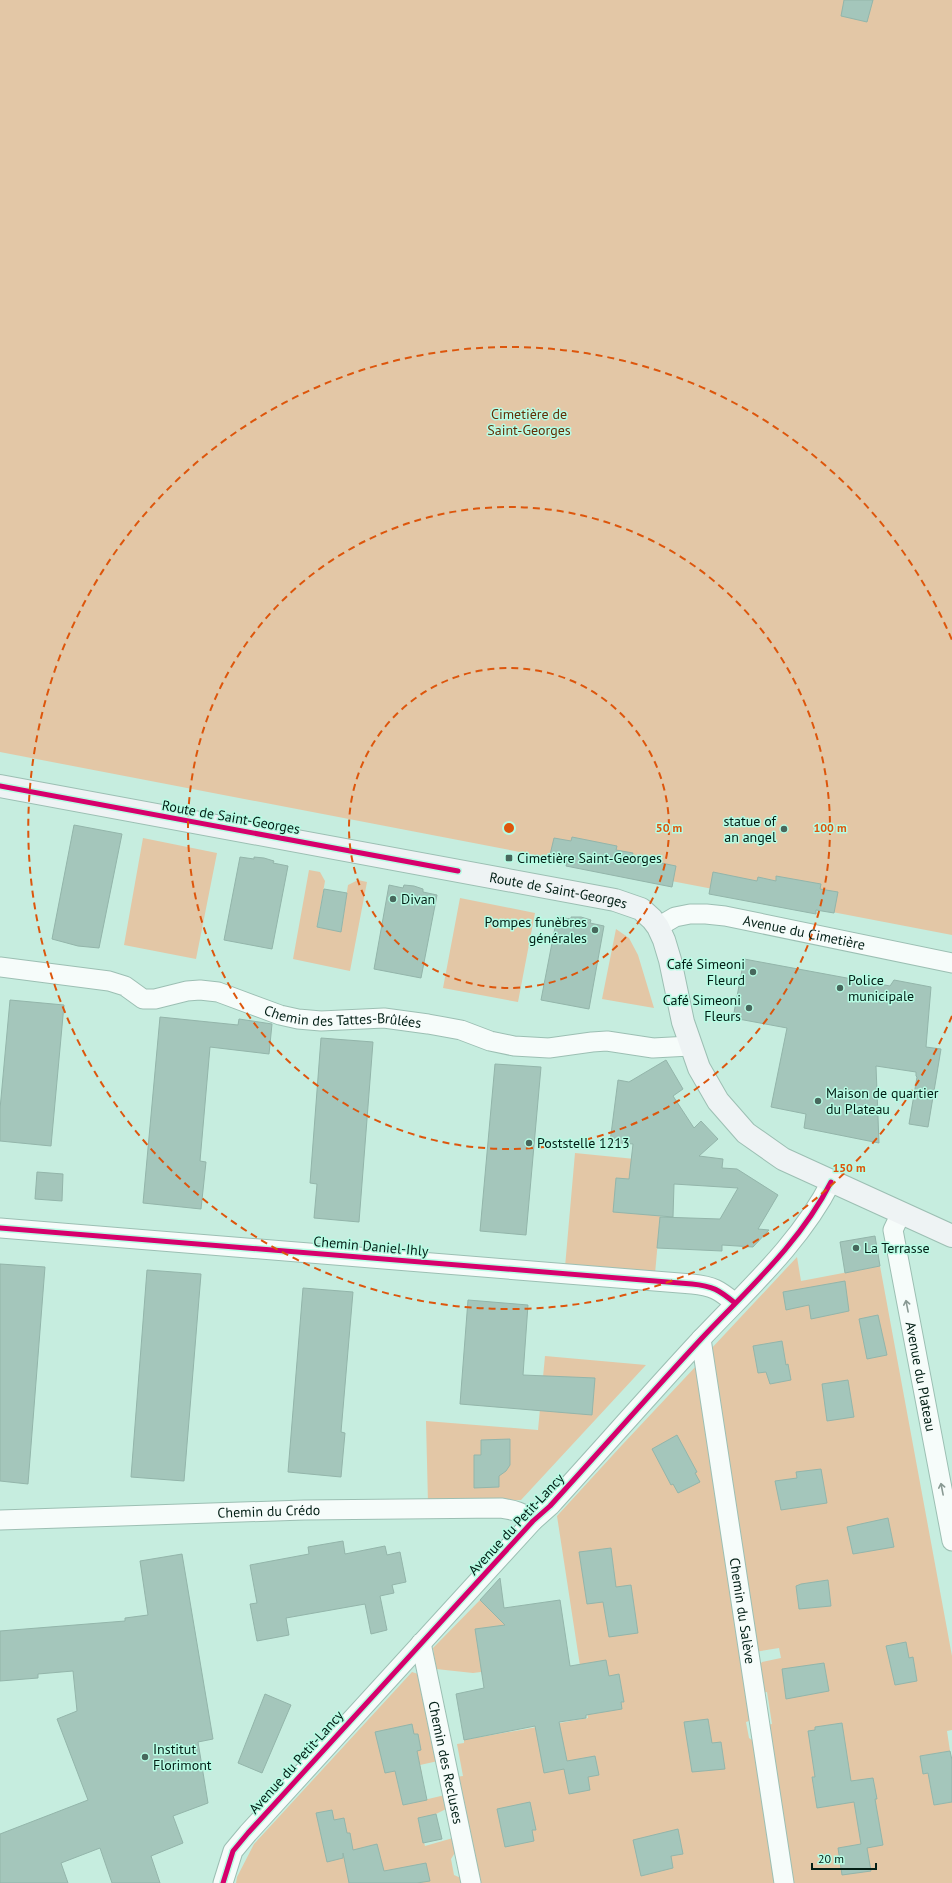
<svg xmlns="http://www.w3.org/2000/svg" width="952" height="1883" font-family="'PT Sans',sans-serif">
	<rect width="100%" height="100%" fill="#c6eddf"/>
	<!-- green -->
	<path fill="#e3c7a6" d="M0,0H952V935L0,752Z
		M143,838L217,853L196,959L124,945Z
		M309,870L320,872L325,881L317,927L341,931L348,885L358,880L367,882L350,971L293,959Z
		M460,898L535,913L518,1002L443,988Z
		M616,929L629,938L638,955L654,1008L602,999Z
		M575,1153L665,1162L655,1274L565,1267Z
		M797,1257L801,1281L880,1266L952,1656V1730L947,1731L950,1751L920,1756L923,1774L928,1773L934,1805L952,1802V1883H790L766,1725L772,1724L767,1692L762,1693L757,1668L762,1662L781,1658L779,1648L755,1652L710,1350Z
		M545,1356L646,1365L521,1500L428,1503L426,1421L538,1430Z
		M698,1364L752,1720L746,1722L749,1738L755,1742L776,1883H476L455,1777L463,1776L457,1744L464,1743V1740L588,1718L557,1516L622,1445Z
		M480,1600L494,1614L505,1612L512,1668L473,1673L436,1669L433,1648Z
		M412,1672L421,1675L438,1761L420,1765L422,1774L397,1779L403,1805L445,1795L448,1808L436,1814L418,1819L425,1846L453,1838L456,1851L451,1859L454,1875L461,1878L462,1883H236L237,1877L254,1844Z"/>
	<!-- building -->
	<path fill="#a4c6bb" stroke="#93b5aa" d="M844,0H873L867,22L841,16Z
		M74,825L122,834L99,948L78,946L52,939Z
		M572,837L617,846L616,850L633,853L632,857L676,866L672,887L566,866L567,862L549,859L554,838L571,841Z
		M240,857L254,859V857L264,858L274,861L273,863L288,866L272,949L224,940Z
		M713,872L757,881L758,877L776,881V876L821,884L820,889L838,892L834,913L816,910V914L709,894Z
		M389,885L403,888L404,885L414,886L423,889V892L437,895L421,978L374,969Z
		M324,889L347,893L341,932L317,927Z
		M557,917L571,919V917H581L591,920L590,923L604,926L589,1009L541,1000Z
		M744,959L890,986L894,980L931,987L926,1047L941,1049L928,1127L909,1124L917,1077L916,1076V1072L876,1066L879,1143L804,1128L806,1114L771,1107L787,1028L733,1018Z
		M10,1000L64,1005L51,1146L0,1141V1109Z
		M160,1017L238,1025L239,1019L272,1024L269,1054L210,1047L200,1161L206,1162L201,1209L143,1203Z
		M321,1038L373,1042L359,1222L314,1218L317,1184L310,1183Z
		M666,1060L683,1089L673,1096L694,1128L701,1121L718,1139L699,1156L723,1159L722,1168L737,1169L778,1195L758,1229L769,1230L753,1247L722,1245V1251L657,1248L660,1217L720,1219L738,1188L674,1184L673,1217L613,1212L616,1178L629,1179L633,1144L610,1142L618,1080L629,1082Z
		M495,1064L541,1067L526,1235L480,1231Z
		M37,1172L63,1174L62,1201L35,1199Z
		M875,1236L880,1266L845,1273L840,1242Z
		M0,1264L45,1267L28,1484L0,1481Z
		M147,1270L201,1274L184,1481L131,1477Z
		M845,1281L849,1311L811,1319L809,1305L786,1310L783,1292Z
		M303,1288L353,1292L341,1432L345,1433L341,1477L288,1472Z
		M468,1300L528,1305L523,1375L595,1378L592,1415L460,1404Z
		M878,1315L887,1355L867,1359L859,1319Z
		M782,1341L786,1365L788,1364L791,1380L770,1384L766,1372L758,1373L753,1346Z
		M848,1380L854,1417L827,1421L822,1384Z
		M677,1435L697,1472L695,1473L700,1482L678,1493L673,1484L671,1485L652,1449Z
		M510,1439V1465L506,1471L499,1476V1487L474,1488V1455H481V1440Z
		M821,1469L827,1503L781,1510L775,1481L797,1478L796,1472Z
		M888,1518L894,1547L853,1554L847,1527Z
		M343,1541L345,1554L385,1546L387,1555L400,1552L406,1582L392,1585L394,1593L380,1596L387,1630L371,1634L365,1604L286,1618L289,1635L257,1641L250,1604L257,1603L250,1565L309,1554L308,1547Z
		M611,1548L616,1587L631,1585L638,1633L609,1637L603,1602L587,1604L579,1552Z
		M182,1554L213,1739L198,1742L208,1803L173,1816L183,1843L151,1856L160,1883H112L100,1848L61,1863L68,1883H0V1834L88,1800L57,1719L77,1711L73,1671L38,1674V1678L0,1681V1631L125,1621V1618L148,1615L140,1561Z
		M500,1578L504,1608L560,1600L570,1666L606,1660L609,1676L619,1674L624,1702H621L622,1709L586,1715V1718L559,1722L567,1761L595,1756L599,1775L588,1777L590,1790L569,1794L564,1769L544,1773L535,1726L464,1740L456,1694L484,1688L475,1629L505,1625L480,1600Z
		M828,1580L831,1606L799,1609L796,1586L801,1584Z
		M906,1642L909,1658L913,1657L917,1681L895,1685L886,1646Z
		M824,1663L829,1691L786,1699L782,1669Z
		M265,1694L291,1705L262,1773L238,1763Z
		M708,1719L712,1743L721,1742L725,1769L692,1772L684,1722Z
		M842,1723L851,1781L873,1778L877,1799H875L883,1845L867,1848L871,1871L842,1875L838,1848L861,1844L854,1802L817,1808L812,1777H815L808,1731L815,1730V1727Z
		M412,1724L414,1734H418L421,1750L417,1751L427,1800L403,1805L395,1771L385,1773L375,1732Z
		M950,1751L952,1760V1802L934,1805L928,1773L923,1774L920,1756Z
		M530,1802L536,1830H532L534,1841L505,1847L497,1809Z
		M332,1810L334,1820L344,1818L347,1833H350L353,1850L377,1844L384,1871L426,1863L430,1881L417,1883H349L343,1853V1858L327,1862L316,1813Z
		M436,1814L442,1839L423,1843L418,1818Z
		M678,1829L683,1854L671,1856L673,1868L641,1876L633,1840Z"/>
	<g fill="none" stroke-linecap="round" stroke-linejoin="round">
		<defs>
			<g id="street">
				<path id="s1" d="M658,927L675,917L690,914H706L725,916L952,963"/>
				<path id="s2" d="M0,967L109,981L125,986L143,999H155L187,991L200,990L218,992L280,1015L298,1019L321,1021L384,1018L428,1024L461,1030L490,1041L514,1046L549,1048L592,1042L607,1041L653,1048L690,1046"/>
				<path id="s3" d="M901,1213L893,1230L952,1541"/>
				<path d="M0,1228L692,1284C713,1286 719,1290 735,1303"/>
				<path id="s4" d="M701,1339L784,1883"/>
				<path id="s5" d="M0,1520L304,1510L501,1508C514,1510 523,1512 533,1521"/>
				<path id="s6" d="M421,1643L471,1883"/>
				<path d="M223,1883L233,1851L248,1833L533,1521L550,1506C601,1450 651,1393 702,1338C748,1289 800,1243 831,1182"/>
			</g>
			<g id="secondary">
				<path id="s7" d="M0,786L615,900L641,909L652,919L658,927L664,940L670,960L683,1022L699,1068L718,1101L746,1133L783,1159L952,1236"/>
			</g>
		</defs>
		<!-- street casing -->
		<use href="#street" stroke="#9cbfb3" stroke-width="21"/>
		<!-- secondary casing -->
		<use href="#secondary" stroke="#9cbfb3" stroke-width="24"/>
		<!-- street -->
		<use href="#street" stroke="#f6fcfa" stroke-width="19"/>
		<!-- secondary -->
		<use href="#secondary" stroke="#eef3f4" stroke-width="22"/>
		<defs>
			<path id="cycleway" d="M0,786L458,871
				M0,1228L692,1284C713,1286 719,1290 735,1303
				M223,1883L233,1851L248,1833L533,1521L550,1506C601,1450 651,1393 702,1338C748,1289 800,1243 831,1182"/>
		</defs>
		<!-- cycleway casing -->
		<use href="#cycleway" stroke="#b7fce4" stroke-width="8"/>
		<!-- cycleway -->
		<use href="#cycleway" stroke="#d6006c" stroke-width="5"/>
	</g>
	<!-- one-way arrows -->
	<defs><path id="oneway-shaft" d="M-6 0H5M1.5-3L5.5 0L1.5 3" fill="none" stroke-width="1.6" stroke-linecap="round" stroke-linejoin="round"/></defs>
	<g stroke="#899993">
		<use href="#oneway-shaft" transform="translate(907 1306) rotate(-101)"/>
		<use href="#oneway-shaft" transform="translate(942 1489) rotate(-101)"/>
	</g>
	<!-- distance rings -->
	<g fill="none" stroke="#dd560c" stroke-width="2" stroke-dasharray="7 5">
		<circle cx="509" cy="828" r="160"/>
		<circle cx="509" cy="828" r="321"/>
		<path d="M952 1016A481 481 0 1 1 952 640"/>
	</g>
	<!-- markers -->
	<g fill="#47675c" stroke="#b7fce4" stroke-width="1.5">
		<circle cx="784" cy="829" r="4"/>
		<rect x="505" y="854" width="8" height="8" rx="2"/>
		<circle cx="393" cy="899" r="4"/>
		<circle cx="595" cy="930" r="4"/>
		<circle cx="753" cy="972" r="4"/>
		<circle cx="840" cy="988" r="4"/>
		<circle cx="749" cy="1008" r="4"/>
		<circle cx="818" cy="1101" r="4"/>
		<circle cx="529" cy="1143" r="4"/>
		<circle cx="856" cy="1248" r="4"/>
		<circle cx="145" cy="1757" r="4"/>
	</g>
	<g text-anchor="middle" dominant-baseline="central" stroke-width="3" stroke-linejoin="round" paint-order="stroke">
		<!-- park labels -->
		<g font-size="14" fill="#642e06" stroke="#b7fce4">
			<text x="529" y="414">Cimetière de<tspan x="529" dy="16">Saint-Georges</tspan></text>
		</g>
		<!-- street labels -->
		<g font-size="14" fill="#031f16" stroke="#b7fce4">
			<text transform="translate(231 817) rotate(10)">Route de Saint-Georges</text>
			<text stroke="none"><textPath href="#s7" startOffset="568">Route de Saint-Georges</textPath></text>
			<text stroke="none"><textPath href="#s1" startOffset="151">Avenue du Cimetière</textPath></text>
			<text stroke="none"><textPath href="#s2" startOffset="354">Chemin des Tattes-Brûlées</textPath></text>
			<text transform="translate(371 1246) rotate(5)">Chemin Daniel-Ihly</text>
			<text stroke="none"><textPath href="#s3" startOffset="168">Avenue du Plateau</textPath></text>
			<text stroke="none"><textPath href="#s5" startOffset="269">Chemin du Crédo</textPath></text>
			<text transform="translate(516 1524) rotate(-47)">Avenue du Petit-Lancy</text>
			<text stroke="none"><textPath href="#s4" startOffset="275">Chemin du Salève</textPath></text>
			<text transform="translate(296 1762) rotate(-48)">Avenue du Petit-Lancy</text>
			<text stroke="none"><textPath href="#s6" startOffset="122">Chemin des Recluses</textPath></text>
		</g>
		<!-- poi labels -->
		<g font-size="14" fill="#031f16" stroke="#b7fce4" text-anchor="start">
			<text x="776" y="821" text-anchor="end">statue of<tspan x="776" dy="16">an angel</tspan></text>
			<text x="517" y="858">Cimetière Saint-Georges</text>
			<text x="401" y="899">Divan</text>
			<text x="587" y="922" text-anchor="end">Pompes funèbres<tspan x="587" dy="16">générales</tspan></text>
			<text x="745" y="964" text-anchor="end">Café Simeoni<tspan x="745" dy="16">Fleurd</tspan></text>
			<text x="848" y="980">Police<tspan x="848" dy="16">municipale</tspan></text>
			<text x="741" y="1000" text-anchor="end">Café Simeoni<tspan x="741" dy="16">Fleurs</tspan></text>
			<text x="826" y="1093">Maison de quartier<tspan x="826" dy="16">du Plateau</tspan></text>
			<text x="537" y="1143">Poststelle 1213</text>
			<text x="864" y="1248">La Terrasse</text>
			<text x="153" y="1749">Institut<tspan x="153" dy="16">Florimont</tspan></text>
		</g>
	</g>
	<circle cx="509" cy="828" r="6" fill="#dd560c" stroke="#b7fce4" stroke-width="2"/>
	<g font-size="12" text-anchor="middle" font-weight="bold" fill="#dd560c" stroke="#b7fce4" stroke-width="3" stroke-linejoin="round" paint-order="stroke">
		<text x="669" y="832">50 m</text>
		<text x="830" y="832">100 m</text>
		<text x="849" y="1172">150 m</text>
	</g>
	<!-- scale -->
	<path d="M812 1863v6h64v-6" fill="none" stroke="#031f16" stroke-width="2"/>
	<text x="818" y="1863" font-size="12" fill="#031f16" stroke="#b7fce4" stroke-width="3" paint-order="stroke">20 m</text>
</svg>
